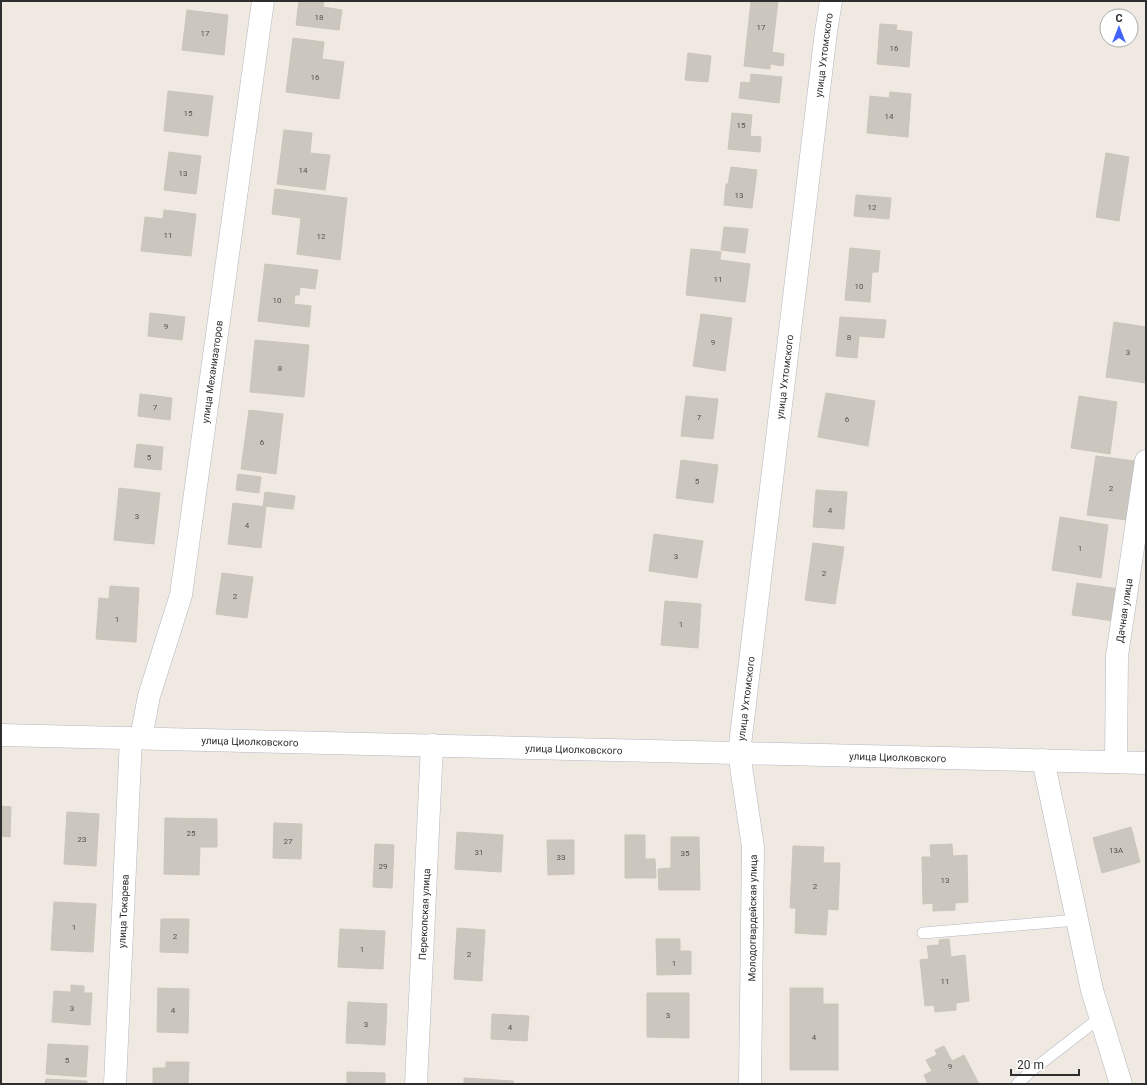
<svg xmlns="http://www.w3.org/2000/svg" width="1147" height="1085" font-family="Roboto,sans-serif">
	<rect width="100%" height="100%" fill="#efe9e1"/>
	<!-- building -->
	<path fill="#cbc7bf" stroke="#cbc5ba" d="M299,1H324L323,7L342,10L339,30L296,25Z
		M751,1H778L772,52L784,54L783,66L770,64V69L744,66Z
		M187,10L228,15L224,55L182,50Z
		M880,24L897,25L896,30L912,32L909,67L877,64Z
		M293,38L324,42L322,59L344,62L339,99L286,92Z
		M688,53L711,56L708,82L685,80Z
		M751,74L782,77L779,103L739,98L741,82L750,83Z
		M168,91L213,96L208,136L164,131Z
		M890,92L911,94L908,137L867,133L870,96L889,98Z
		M732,113L752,115L750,136L761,137L760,152L728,149Z
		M284,130L312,133L310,153L330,155L325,190L277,184Z
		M169,152L201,156L196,194L164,190Z
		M1106,153L1129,157L1119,221L1096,217Z
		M731,167L757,170L752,208L724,205L726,184H728Z
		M275,189L347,198L340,260L297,254L301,218L272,214Z
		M856,195L891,198L889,219L854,216Z
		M164,210L196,214L191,256L141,251L145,217L163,219Z
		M724,227L748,229L745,253L721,250Z
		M850,248L880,251L878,272H872L870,302L845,300Z
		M691,249L721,252L720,260L750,264L745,302L686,295Z
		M265,264L318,270L315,289L300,287L299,295H295L294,304L311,306L309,327L258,321Z
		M150,313L185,317L182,340L148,336Z
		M701,314L732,318L725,371L693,366Z
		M840,317L886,320L884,338L859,336L857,358L836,356Z
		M1114,322L1146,327V383L1106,377Z
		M255,340L309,345L304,397L250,392Z
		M826,393L875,401L868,446L818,437Z
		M140,394L172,398L170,420L138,416Z
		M686,396L718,399L713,439L681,436Z
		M1079,396L1117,402L1110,454L1071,448Z
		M249,410L283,414L276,474L241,469Z
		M137,444L163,447L161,470L134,467Z
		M1096,456L1135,461L1127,520L1087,515Z
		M681,460L718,465L713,503L676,498Z
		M238,474L261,477L259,493L236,490Z
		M119,488L160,493L154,544L114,540Z
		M816,490L847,492L844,529L813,527Z
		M265,492L295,496L293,509L263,506Z
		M233,503L266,507L261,548L228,544Z
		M1060,517L1108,525L1101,578L1052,570Z
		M654,534L703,541L697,578L649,571Z
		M813,543L844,547L835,604L805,600Z
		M222,573L253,577L247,618L216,614Z
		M1077,583L1119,589L1114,621L1072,615Z
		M110,586L139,588L136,642L96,639L99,598L109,599Z
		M665,601L701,604L698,648L661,645Z
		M1,806L11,807L10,837L1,836Z
		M67,812L99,814L96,866L64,864Z
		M165,818L217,819V847H200L199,875L164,874Z
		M274,823L302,824L301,859L273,858Z
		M1131,827L1140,862L1102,873L1093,838Z
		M457,832L503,835L501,872L455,869Z
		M625,835H645V859H655L656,878H625Z
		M671,837H699L700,890H659L658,869L671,868Z
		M547,840H574V874L548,875Z
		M375,844L394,845L392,888L373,887Z
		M952,844L953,856L967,855L968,902L955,903V910L933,911V903L923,904L922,857H931L930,845Z
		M793,846L824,847L823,863H840L838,910L828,909L826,935L795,933L796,908H790Z
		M54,902L96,904L93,952L51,950Z
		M161,919H189L188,953L160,952Z
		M457,928L485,930L482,981L454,979Z
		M340,929L385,931L383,969L338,967Z
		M656,939H680V951H691V974L657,975Z
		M949,939L951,957L965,955L969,1001L956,1003V1010L935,1012L934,1005L925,1006L920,960L929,959L927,946L939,945V940Z
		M71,985L84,986V993H92L90,1025L52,1022L54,991L71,992Z
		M158,988L189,989L188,1033L157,1032Z
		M790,988H823V1004H838V1070H790Z
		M647,993H689V1038L647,1037Z
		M348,1002L387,1004L385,1045L346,1043Z
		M492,1014L529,1016L527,1041L491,1039Z
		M48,1044L88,1046L86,1077L46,1074Z
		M944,1046L952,1061L964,1055L979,1084H928L924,1075L932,1071L926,1060L937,1055L935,1050Z
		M166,1062H189L188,1084H153V1068H166Z
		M347,1072L385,1073V1084H347Z
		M464,1078L513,1081V1084H464Z
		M46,1079L87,1081V1084H45Z"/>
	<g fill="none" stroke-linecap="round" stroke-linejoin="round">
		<defs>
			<path id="service" d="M923,933L1077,920
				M1017,1084L1031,1071L1101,1017"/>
			<g id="minor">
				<path id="s1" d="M1,735L1146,763"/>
				<path id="s2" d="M141,738L149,696L181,595L263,1"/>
				<path d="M1043,760L1092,990L1121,1084"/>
				<path id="s3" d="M1116,762L1117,656L1146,461"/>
				<path id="s4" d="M115,1084L131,738"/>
				<path id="s5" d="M416,1084L432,745"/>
				<path id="s6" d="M750,1084L753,847L739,753L826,32L831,1"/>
			</g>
		</defs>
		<!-- service casing -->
		<use href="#service" stroke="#b4b7c1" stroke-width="12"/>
		<!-- minor casing -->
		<use href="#minor" stroke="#b4b7c1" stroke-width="23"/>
		<!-- service -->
		<use href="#service" stroke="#fff" stroke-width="11"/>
		<!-- minor -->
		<use href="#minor" stroke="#fff" stroke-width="22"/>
	</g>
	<g text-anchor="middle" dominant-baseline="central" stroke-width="3" stroke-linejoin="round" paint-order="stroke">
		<!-- number labels -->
		<g font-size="8" fill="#555452">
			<text x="319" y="17">18</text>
			<text x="761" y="27">17</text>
			<text x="205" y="33">17</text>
			<text x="894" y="48">16</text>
			<text x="315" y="77">16</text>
			<text x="188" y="113">15</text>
			<text x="889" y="116">14</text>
			<text x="741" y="125">15</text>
			<text x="303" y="170">14</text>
			<text x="183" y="173">13</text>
			<text x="739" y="195">13</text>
			<text x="872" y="207">12</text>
			<text x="168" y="235">11</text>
			<text x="321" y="236">12</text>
			<text x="718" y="279">11</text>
			<text x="859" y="286">10</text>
			<text x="277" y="300">10</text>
			<text x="166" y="326">9</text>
			<text x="849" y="337">8</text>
			<text x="713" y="342">9</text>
			<text x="1128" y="352">3</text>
			<text x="280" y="368">8</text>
			<text x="155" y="407">7</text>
			<text x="699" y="417">7</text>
			<text x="847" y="419">6</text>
			<text x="262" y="442">6</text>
			<text x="149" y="457">5</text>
			<text x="697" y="481">5</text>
			<text x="1111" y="488">2</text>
			<text x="830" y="510">4</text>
			<text x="137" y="516">3</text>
			<text x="247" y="525">4</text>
			<text x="1080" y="548">1</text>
			<text x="676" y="556">3</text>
			<text x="824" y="573">2</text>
			<text x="235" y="596">2</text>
			<text x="117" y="619">1</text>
			<text x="681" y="624">1</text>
			<text x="191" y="833">25</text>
			<text x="82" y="839">23</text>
			<text x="288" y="841">27</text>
			<text x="1116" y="850">13А</text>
			<text x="479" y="852">31</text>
			<text x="685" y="853">35</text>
			<text x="561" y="857">33</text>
			<text x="383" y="866">29</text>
			<text x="945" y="880">13</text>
			<text x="815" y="886">2</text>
			<text x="74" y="927">1</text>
			<text x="175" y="936">2</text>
			<text x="362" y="949">1</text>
			<text x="469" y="954">2</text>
			<text x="674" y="963">1</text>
			<text x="945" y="981">11</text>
			<text x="72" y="1008">3</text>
			<text x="173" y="1010">4</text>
			<text x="668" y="1015">3</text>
			<text x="366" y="1024">3</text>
			<text x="510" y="1027">4</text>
			<text x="814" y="1037">4</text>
			<text x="67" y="1060">5</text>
			<text x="950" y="1066">9</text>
		</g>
		<!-- street labels -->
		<g font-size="10" fill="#2e2e2e" stroke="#fff">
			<text stroke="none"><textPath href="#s6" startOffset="1035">улица Ухтомского</textPath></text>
			<text stroke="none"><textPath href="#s2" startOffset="374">улица Механизаторов</textPath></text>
			<text stroke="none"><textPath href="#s6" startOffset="711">улица Ухтомского</textPath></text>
			<text stroke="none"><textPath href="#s3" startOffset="152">Дачная улица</textPath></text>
			<text stroke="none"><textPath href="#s6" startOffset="387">улица Ухтомского</textPath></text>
			<text stroke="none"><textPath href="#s1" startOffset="249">улица Циолковского</textPath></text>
			<text stroke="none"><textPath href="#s1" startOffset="573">улица Циолковского</textPath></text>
			<text stroke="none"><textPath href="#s1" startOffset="897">улица Циолковского</textPath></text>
			<text stroke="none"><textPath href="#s4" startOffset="173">улица Токарева</textPath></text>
			<text stroke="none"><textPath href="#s5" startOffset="170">Перекопская улица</textPath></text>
			<text stroke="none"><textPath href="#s6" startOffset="166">Молодогвардейская улица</textPath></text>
		</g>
	</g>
	<!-- border -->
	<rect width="1147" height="1085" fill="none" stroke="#2e2e2e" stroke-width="4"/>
	<!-- north arrow -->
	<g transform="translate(1119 28)"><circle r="19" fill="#ffffff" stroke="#ababab"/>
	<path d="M0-3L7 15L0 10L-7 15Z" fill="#4264fb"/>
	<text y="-6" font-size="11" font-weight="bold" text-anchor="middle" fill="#2e2e2e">С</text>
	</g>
	<!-- scale -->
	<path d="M1011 1069v6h68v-6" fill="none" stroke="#2e2e2e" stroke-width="2"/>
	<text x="1017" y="1069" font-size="12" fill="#2e2e2e" stroke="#ffffff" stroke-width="3" paint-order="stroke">20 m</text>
</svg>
